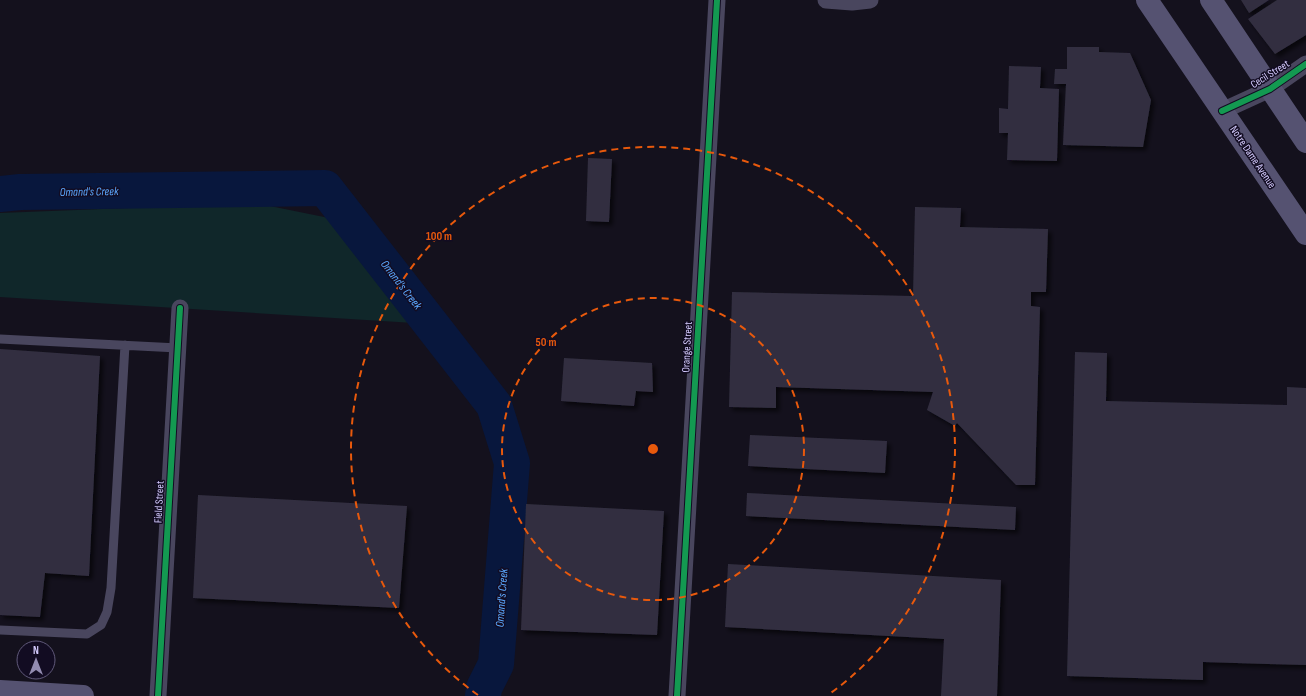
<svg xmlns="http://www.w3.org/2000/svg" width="1306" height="696" font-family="'Sofia Sans Condensed',sans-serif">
	<defs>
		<filter id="shadow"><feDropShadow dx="3.5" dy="3.5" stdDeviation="2" flood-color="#0009"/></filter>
	</defs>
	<rect width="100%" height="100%" fill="#14111d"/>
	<!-- green -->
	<path fill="#10272a" d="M255,203L329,218L430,324L0,297V213Z"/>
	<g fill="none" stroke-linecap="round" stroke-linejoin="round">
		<!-- river -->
		<path stroke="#08173d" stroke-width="36" d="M0,194L20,192L325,188L494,405L512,463L496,664L484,688L483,696"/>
	</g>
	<!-- building -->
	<path fill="#322f40" filter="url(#shadow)" d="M1241,0H1269L1249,13Z
		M1277,0H1306V35L1275,54L1248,19Z
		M1067,47H1099V52L1130,53L1151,100L1143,147L1063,145L1066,84H1054L1055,69H1067Z
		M1009,66L1041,67L1040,88L1059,89L1057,161L1007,160L1008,133H999V108L1008,109Z
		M588,158L612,159L609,222L586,221Z
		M915,207L961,208L960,227L1048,229L1046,292H1031V306L1040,307L1035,485H1016L957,423L955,426L927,410L933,392L776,387V408L729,407L732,292L913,296Z
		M0,349L100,356L89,576L45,573L40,617L0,615Z
		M1075,352L1107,353L1106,401L1287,405V387L1306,388V665L1203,662V680L1067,676Z
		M564,358L652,363L653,392L636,391L634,406L561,401Z
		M750,435L887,441L885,473L748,466Z
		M747,493L1016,507L1015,530L746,516Z
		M198,495L407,506L399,608L193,598Z
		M526,504L664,511L657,635L521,630Z
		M728,564L1001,580L997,696H941L944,639L725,627Z"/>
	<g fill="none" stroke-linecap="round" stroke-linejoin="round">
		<!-- service -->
		<path stroke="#49465e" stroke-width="9" d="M0,339L178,348
			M0,630L87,634L101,625L107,612L111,588L125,345"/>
		<!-- minor -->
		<path stroke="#49465e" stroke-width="17" d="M826,0L852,2L870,0
			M1222,111L1270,89L1306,64
			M158,696L180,308
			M677,696L717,0"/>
		<!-- secondary -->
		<path stroke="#555271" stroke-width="22" d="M1147,0L1306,234
			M1211,0L1306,142
			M0,691L83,696"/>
		<defs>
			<path id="cycleway" d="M1222,111L1270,89L1306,64
				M158,696L180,308
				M677,696L717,0"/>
		</defs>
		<!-- cycleway casing -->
		<use href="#cycleway" stroke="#120c22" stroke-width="8"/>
		<!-- cycleway -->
		<use href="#cycleway" stroke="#139951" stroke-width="6"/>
	</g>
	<!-- distance rings -->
	<g fill="none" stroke="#e8590c" stroke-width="2" stroke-dasharray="7 5">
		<circle cx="653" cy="449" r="151"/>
		<path d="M478 695A302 302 0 1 1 828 695"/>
	</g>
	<g text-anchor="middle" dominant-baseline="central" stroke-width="3" stroke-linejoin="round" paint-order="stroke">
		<!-- street labels -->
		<g font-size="11" fill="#d6cdff" stroke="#120c22">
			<text transform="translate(1270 74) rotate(-32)">Cecil Street</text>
			<text transform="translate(1253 157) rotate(56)">Notre Dame Avenue</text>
			<text transform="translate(687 347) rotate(-87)">Orange Street</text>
			<text transform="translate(159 502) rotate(-87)">Field Street</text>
		</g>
		<!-- water labels -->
		<g font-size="12" font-style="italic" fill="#5ba8ff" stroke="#120c22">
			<text transform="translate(89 192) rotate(-1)">Omand's Creek</text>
			<text transform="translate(401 285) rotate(52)">Omand's Creek</text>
			<text transform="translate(502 598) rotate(-86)">Omand's Creek</text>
		</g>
	</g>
	<circle cx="653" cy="449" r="6" fill="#e8590c" stroke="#120c22" stroke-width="2"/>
	<g font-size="12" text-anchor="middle" font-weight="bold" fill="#e8590c" stroke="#120c22" stroke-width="3" stroke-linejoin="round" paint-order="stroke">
		<text x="439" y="240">100 m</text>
		<text x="546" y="346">50 m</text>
	</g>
	<!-- north arrow -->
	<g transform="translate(36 660)"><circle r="19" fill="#120c22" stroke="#60597a"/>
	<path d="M0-3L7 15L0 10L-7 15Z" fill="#928bb0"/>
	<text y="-6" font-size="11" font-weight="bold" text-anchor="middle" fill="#d6cdff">N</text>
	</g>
</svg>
